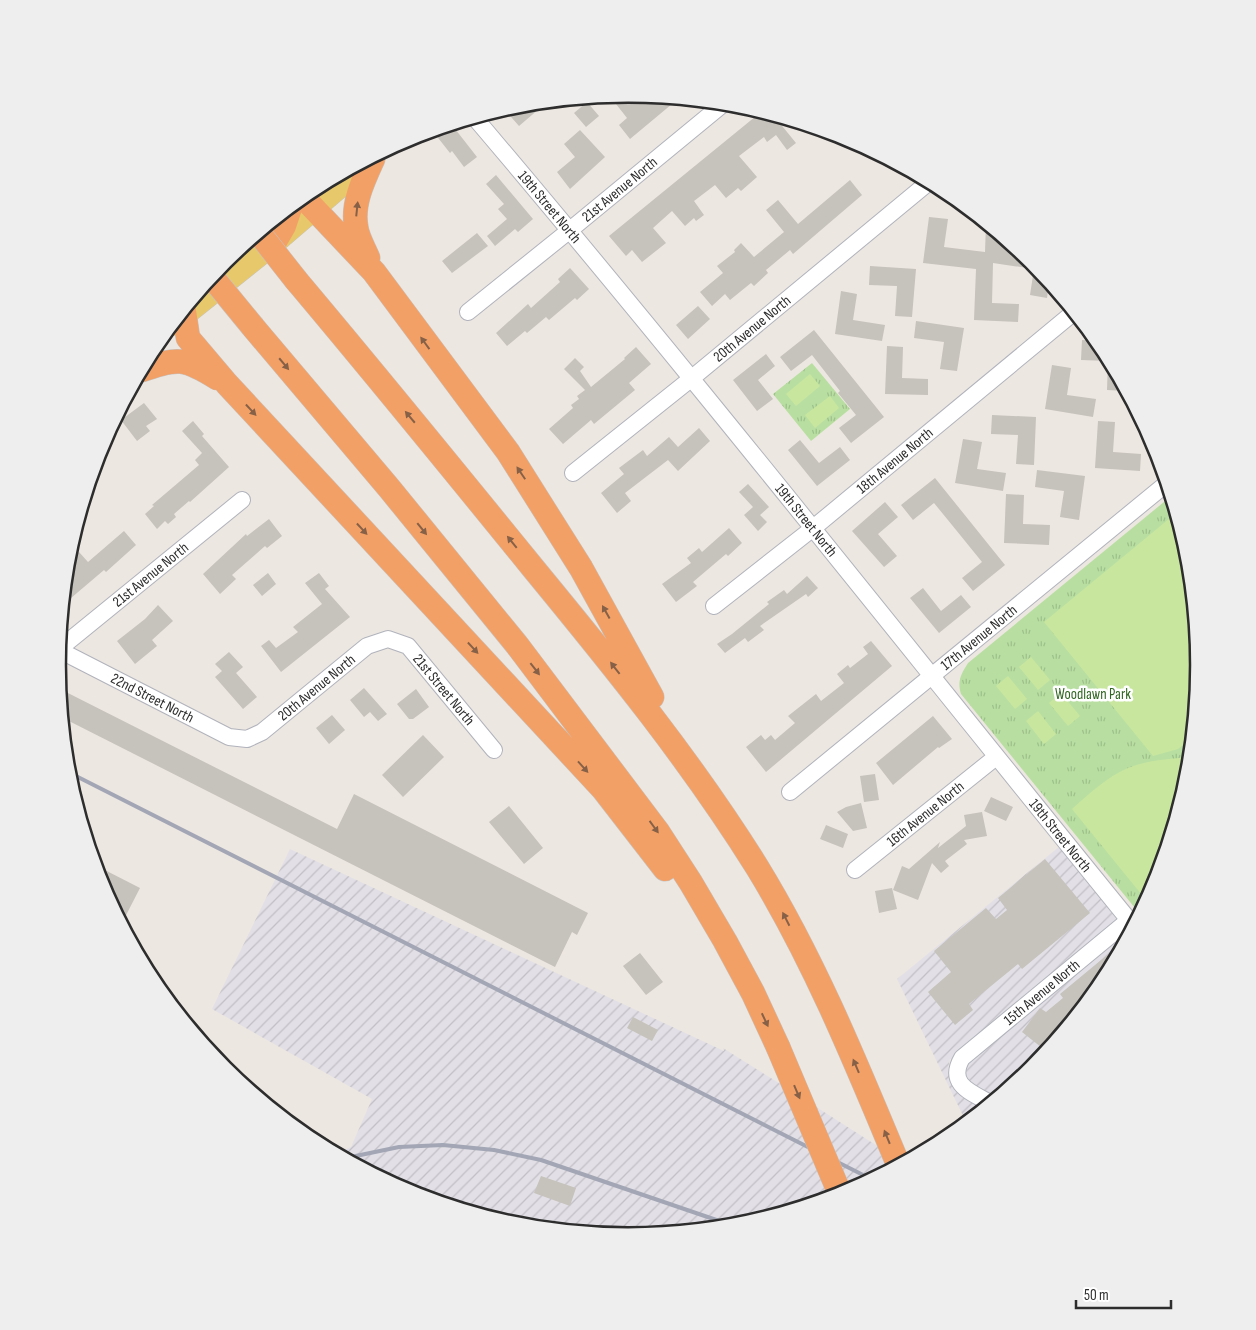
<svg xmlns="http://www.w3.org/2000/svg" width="1256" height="1330" font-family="'Sofia Sans Condensed',sans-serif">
	<defs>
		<pattern id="industrial-furrows" width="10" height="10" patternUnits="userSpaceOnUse" patternTransform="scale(1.25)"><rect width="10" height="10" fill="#e2e0e6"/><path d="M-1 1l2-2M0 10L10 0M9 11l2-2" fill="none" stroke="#c2c0c6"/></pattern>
		<pattern id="park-tufts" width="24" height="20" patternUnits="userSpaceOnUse" patternTransform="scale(1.25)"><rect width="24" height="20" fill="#b8dfa1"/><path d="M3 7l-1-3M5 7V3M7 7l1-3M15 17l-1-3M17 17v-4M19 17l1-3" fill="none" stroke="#9ec08b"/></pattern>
	</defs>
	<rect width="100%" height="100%" fill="#ede7e1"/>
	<!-- industrial -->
	<path fill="url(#industrial-furrows)" d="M1060,846L1120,919L953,1059H950L948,1068L949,1070L950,1079L954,1087L984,1107L966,1122L897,979Z
		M290,849L724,1051L723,1048L790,1090L834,1196L739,1225L628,1235L516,1224L409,1192L337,1153L351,1147L372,1099L212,1009Z
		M1129,930L1102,982L1031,1069L995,1098L966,1080L964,1070L967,1063Z
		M810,1103L890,1154L895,1166L847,1192Z"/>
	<!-- park -->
	<path fill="url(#park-tufts)" d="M812,363L850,409L811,441L773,394Z
		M1170,497L1188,554L1198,665L1187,777L1155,884L1139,913L961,694C957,681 961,674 968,663Z"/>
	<!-- pitch -->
	<path fill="#c9e69e" d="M810,374L820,386L796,406L786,394Z
		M830,396L839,408L815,428L805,415Z
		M1175,514L1188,554L1198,665L1191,738L1178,749L1153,756L1044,622Z
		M1031,657L1050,680L1038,690L1019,667Z
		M1008,676L1027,699L1015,709L996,686Z
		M1061,693L1080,716L1068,726L1049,703Z
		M1038,711L1056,734L1044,744L1026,721Z
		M1189,757L1187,777L1155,884L1146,900L1072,809C1089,794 1107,777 1128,768C1147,760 1170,759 1189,757Z"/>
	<!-- building -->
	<path fill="#c6c2bc" d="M630,95L661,98L678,99L630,139L619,125L627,118L616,104Z
		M587,102L599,116L586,127L574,113Z
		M546,103L519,126L504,109L517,105Z
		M761,112L774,116L796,143L787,150L776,135L767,142L764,137L739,156L757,177L741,191L738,188L726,198L715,185L694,201L704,215L696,221L694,218L685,226L672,211L653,228L666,243L642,262L632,250L626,256L609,236Z
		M452,125L477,157L464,167L452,151L450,153L435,134L443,128Z
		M580,130L605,157L570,189L557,172L575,157L564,144Z
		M496,175L533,219L518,232L515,229L495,246L487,236L507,219L498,209L504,204L486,184Z
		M850,180L862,195L793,254L790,250L766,270L768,273L754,286L751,283L730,300L725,294L712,306L700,292L723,273L717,266L735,252L734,250L741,243L754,257L784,232L766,210L778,200L798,224Z
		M929,217L948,219L944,247L985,252L986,224L1002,238V246L1015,248L1032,262L1049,283L1047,298L1030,295L1034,269L993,263L992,303L1019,304L1018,322L974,320L976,269L923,263Z
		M477,233L488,246L452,273L442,261Z
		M870,266L916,269L912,317L895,316L897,286L869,285Z
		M570,268L589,289L577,300L575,298L549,320L546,317L527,333L525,331L507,346L496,333L528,304L531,308L560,282L558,279Z
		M841,291L857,294L853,320L885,325L882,341L835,334Z
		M698,306L710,319L688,339L676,325Z
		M916,321L964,328L957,371L940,369L944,342L914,338Z
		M814,330L884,417L851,443L839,428L856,415L838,393L840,391L812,355L791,371L780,357Z
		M1082,340L1097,341L1103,348L1125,391L1107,390L1108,361L1081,360Z
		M887,346L903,347L902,378L928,379V395L885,394Z
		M636,347L651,364L629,383L635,390L594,424L591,420L563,444L549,429L573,408L571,405L579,399L577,396L585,390L564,369L575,358L584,367L580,371L591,387L625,359L624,358Z
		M766,354L775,366L758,380L773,399L757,411L733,380Z
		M1052,365L1071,368L1067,395L1096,399L1093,417L1045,409Z
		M144,403L157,419L146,426L150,431L137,441L121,420Z
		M992,415L1036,417L1034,465L1016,464L1018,435L991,434Z
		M193,421L204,434L202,436L229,467L190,502L189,501L174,514L176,517L168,524L165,521L157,529L145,514L154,506L152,505L199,465L195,460L202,453L182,431Z
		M1098,421L1115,422L1113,452L1141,454L1140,471L1095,468Z
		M699,428L710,441L678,471L668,460L625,493L631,501L617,513L601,493L624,474L619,468L643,450L647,456L669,437L678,447Z
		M963,439L982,442L977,469L1006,473L1003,491L955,483Z
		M800,440L819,463L840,447L850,460L817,486L788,450Z
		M1037,470L1085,476L1079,520L1060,517L1064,491L1035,487Z
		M935,478L1005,565L973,591L962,578L982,562L952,525L934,503L913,520L901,505Z
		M748,484L769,507L760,515L767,522L758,531L744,515L753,507L739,492Z
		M1006,494L1024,495L1023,524L1050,525L1049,545L1004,543Z
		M885,502L898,517L878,534L897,556L884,567L852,531Z
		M269,519L282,536L267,548L265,546L232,575L236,579L220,594L203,574L246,534L247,536Z
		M729,528L742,543L728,556L726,554L693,582L697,586L676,602L662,584L691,563L687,558L699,548L702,552Z
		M124,531L136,545L106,572L104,570L64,604L68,562L79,552L88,562Z
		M268,573L276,584L262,596L253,585Z
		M319,573L329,586L325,589L350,617L281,672L261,646L269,640L276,648L298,632L293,627L322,604L305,583Z
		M807,576L818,588L808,597L806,594L760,626L764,630L748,642L745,638L725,653L717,644L732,634L769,604L767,602L784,590L787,594Z
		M923,588L941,611L961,595L971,607L939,633L910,598Z
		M158,605L173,621L152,640L157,646L135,664L117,641L145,619Z
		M871,641L892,666L766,772L746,747L761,735L765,740L771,735L775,740L795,723L788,716L816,694L821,701L844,683L837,674L848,665L850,668L868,654L863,647Z
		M229,652L243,667L236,673L257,697L243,709L215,677L222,671L215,664Z
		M364,688L387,714L378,721L370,712L364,717L350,700Z
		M60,689L337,829L354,794L588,913L577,935L572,932L555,967L63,718Z
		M416,689L429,707L413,719H409L397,704Z
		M332,715L345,730L329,744L316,728Z
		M933,716L952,739L939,748L938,747L893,785L876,763Z
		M423,735L444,757L403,797L382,775Z
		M875,774L879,800L864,802L860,776Z
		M991,797L1013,807L1006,821L984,811Z
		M861,803L867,828L853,831L837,812L846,807Z
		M509,806L543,848L524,864L489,822Z
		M982,812L987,836L964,840L967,844L945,861L949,866L941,873L932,863L918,900L893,890L902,866L909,869L940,842L938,848L966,826L964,815Z
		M826,825L848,834L843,848L820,839Z
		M1045,859L1090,913L1022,969L1018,964L969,1004L973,1010L955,1025L928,992L951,972L934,951L986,908L996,919L1007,910L998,898Z
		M95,865L140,888L122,923L101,883Z
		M892,888L897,909L879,913L875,891Z
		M1124,941L1102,982L1046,1051L1022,1032L1040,1008L1046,1012L1063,998L1060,994Z
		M640,953L663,982L646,995L623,966Z
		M633,1017L658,1030L652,1041L627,1028Z
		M541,1176L576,1188L570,1206L534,1193Z"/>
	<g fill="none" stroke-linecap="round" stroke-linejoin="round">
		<defs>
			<g id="minor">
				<path id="s1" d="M475,118C700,383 914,656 1133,925"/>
				<path id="s2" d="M468,312L570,230L723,104"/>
				<path id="s3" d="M573,473L692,378L929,182"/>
				<path id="s4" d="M714,606L812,529L1073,313"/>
				<path id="s5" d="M59,649L242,500"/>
				<path id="s6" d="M59,650L229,737L247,739L262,732L367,646L388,639L408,646L494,750"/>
				<path id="s7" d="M790,792L1166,484"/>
				<path id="s8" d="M855,870L996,757"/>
				<path id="s9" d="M990,1103C970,1092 947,1084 962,1058L1129,920"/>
			</g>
			<path id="major" d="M173,325L273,245L373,159"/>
			<path id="highway" d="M303,197L374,272L508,452L581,568L652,697
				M273,245L284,226L290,208
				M368,258C364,248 357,237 356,226C352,203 364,179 373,159
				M296,280C376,375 455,472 533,568C612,664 691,761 757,867C814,960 856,1063 898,1164
				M184,311L188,338L227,384L603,789L665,869
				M253,327L389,488L517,645L658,832L691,883L725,941L753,993L778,1047
				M142,370C178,357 185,358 217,378"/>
		</defs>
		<!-- minor casing -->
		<use href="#minor" stroke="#b1b3bc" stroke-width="18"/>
		<!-- major casing -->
		<use href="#major" stroke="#c4c4c4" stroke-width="22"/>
		<!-- highway casing -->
		<use href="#highway" stroke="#c4c4c4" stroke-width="25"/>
		<!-- minor -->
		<use href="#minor" stroke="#fff" stroke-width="16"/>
		<!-- major -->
		<use href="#major" stroke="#e7c86b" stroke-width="21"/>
		<!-- highway -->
		<use href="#highway" stroke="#f3a066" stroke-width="24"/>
		<!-- rail -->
		<path stroke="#a3a6b5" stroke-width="4" d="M68,772L871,1179
			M346,1158L399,1147L443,1145L494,1150L541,1160L731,1225"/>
		<defs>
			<path id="highway-bridge" d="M259,233L296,280
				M212,277L253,327
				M778,1047L840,1194"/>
		</defs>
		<!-- highway-bridge casing -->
		<use href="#highway-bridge" stroke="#c4c4c4" stroke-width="25" stroke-linecap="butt"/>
		<!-- highway-bridge -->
		<use href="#highway-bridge" stroke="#f3a066" stroke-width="24"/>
	</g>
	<!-- one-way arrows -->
	<defs><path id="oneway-solid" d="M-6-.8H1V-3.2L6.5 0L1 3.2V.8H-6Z" transform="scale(1.25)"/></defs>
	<g fill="#866147">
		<use href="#oneway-solid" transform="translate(357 209) rotate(-84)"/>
		<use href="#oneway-solid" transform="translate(425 343) rotate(-126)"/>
		<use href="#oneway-solid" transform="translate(284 364) rotate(50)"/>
		<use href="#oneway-solid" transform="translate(251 410) rotate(47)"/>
		<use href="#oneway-solid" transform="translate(410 417) rotate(-130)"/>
		<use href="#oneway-solid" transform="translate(521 473) rotate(-124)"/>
		<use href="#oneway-solid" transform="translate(362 529) rotate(47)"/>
		<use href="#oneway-solid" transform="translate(422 529) rotate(51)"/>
		<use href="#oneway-solid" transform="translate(512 542) rotate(-129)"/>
		<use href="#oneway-solid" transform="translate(606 612) rotate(-119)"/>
		<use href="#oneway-solid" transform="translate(473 648) rotate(47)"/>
		<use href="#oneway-solid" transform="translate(615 668) rotate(-128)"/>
		<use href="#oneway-solid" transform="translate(535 669) rotate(52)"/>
		<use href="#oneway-solid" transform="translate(583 767) rotate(48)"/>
		<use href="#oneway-solid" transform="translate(654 827) rotate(54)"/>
		<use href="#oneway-solid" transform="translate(786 919) rotate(-117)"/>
		<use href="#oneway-solid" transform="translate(765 1020) rotate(65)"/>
		<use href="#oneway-solid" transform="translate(856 1066) rotate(-113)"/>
		<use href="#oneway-solid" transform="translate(797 1092) rotate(67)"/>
		<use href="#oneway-solid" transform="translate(887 1137) rotate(-112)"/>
	</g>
	<g text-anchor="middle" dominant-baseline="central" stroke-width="5" stroke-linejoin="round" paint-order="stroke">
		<!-- street labels -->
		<g font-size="15" fill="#2d2d2d" stroke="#fff">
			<text stroke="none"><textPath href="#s2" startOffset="195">21st Avenue North</textPath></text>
			<text stroke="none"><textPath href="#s1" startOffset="116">19th Street North</textPath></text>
			<text stroke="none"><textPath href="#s3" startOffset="230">20th Avenue North</textPath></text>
			<text stroke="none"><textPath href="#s4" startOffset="232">18th Avenue North</textPath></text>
			<text stroke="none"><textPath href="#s1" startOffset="521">19th Street North</textPath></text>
			<text stroke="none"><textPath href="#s5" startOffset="118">21st Avenue North</textPath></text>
			<text stroke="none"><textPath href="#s7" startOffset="244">17th Avenue North</textPath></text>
			<text stroke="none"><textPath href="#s6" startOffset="296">20th Avenue North</textPath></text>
			<text stroke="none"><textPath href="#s6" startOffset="461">21st Street North</textPath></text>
			<text stroke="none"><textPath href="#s6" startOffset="105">22nd Street North</textPath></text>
			<text stroke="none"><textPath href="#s8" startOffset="90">16th Avenue North</textPath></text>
			<text stroke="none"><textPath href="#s1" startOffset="926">19th Street North</textPath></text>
			<text stroke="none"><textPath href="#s9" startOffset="166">15th Avenue North</textPath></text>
		</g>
		<!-- park labels -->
		<g font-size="15" fill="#306621" stroke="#fff">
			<text x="1093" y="694">Woodlawn Park</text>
		</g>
	</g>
	<!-- crop -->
	<path d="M0 0H1256V1330H0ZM66 665a562 562 0 1 1 1124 0a562 562 0 1 1-1124 0Z" fill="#eee" fill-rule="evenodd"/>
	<path fill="none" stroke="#2d2d2d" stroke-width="2.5" d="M66 665a562 562 0 1 1 1124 0a562 562 0 1 1-1124 0Z"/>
	<!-- scale -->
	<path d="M1076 1300v8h95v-8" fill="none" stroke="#2d2d2d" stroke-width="2.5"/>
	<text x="1084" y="1300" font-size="15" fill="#2d2d2d" stroke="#ffffff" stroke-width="4" paint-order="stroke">50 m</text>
</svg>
